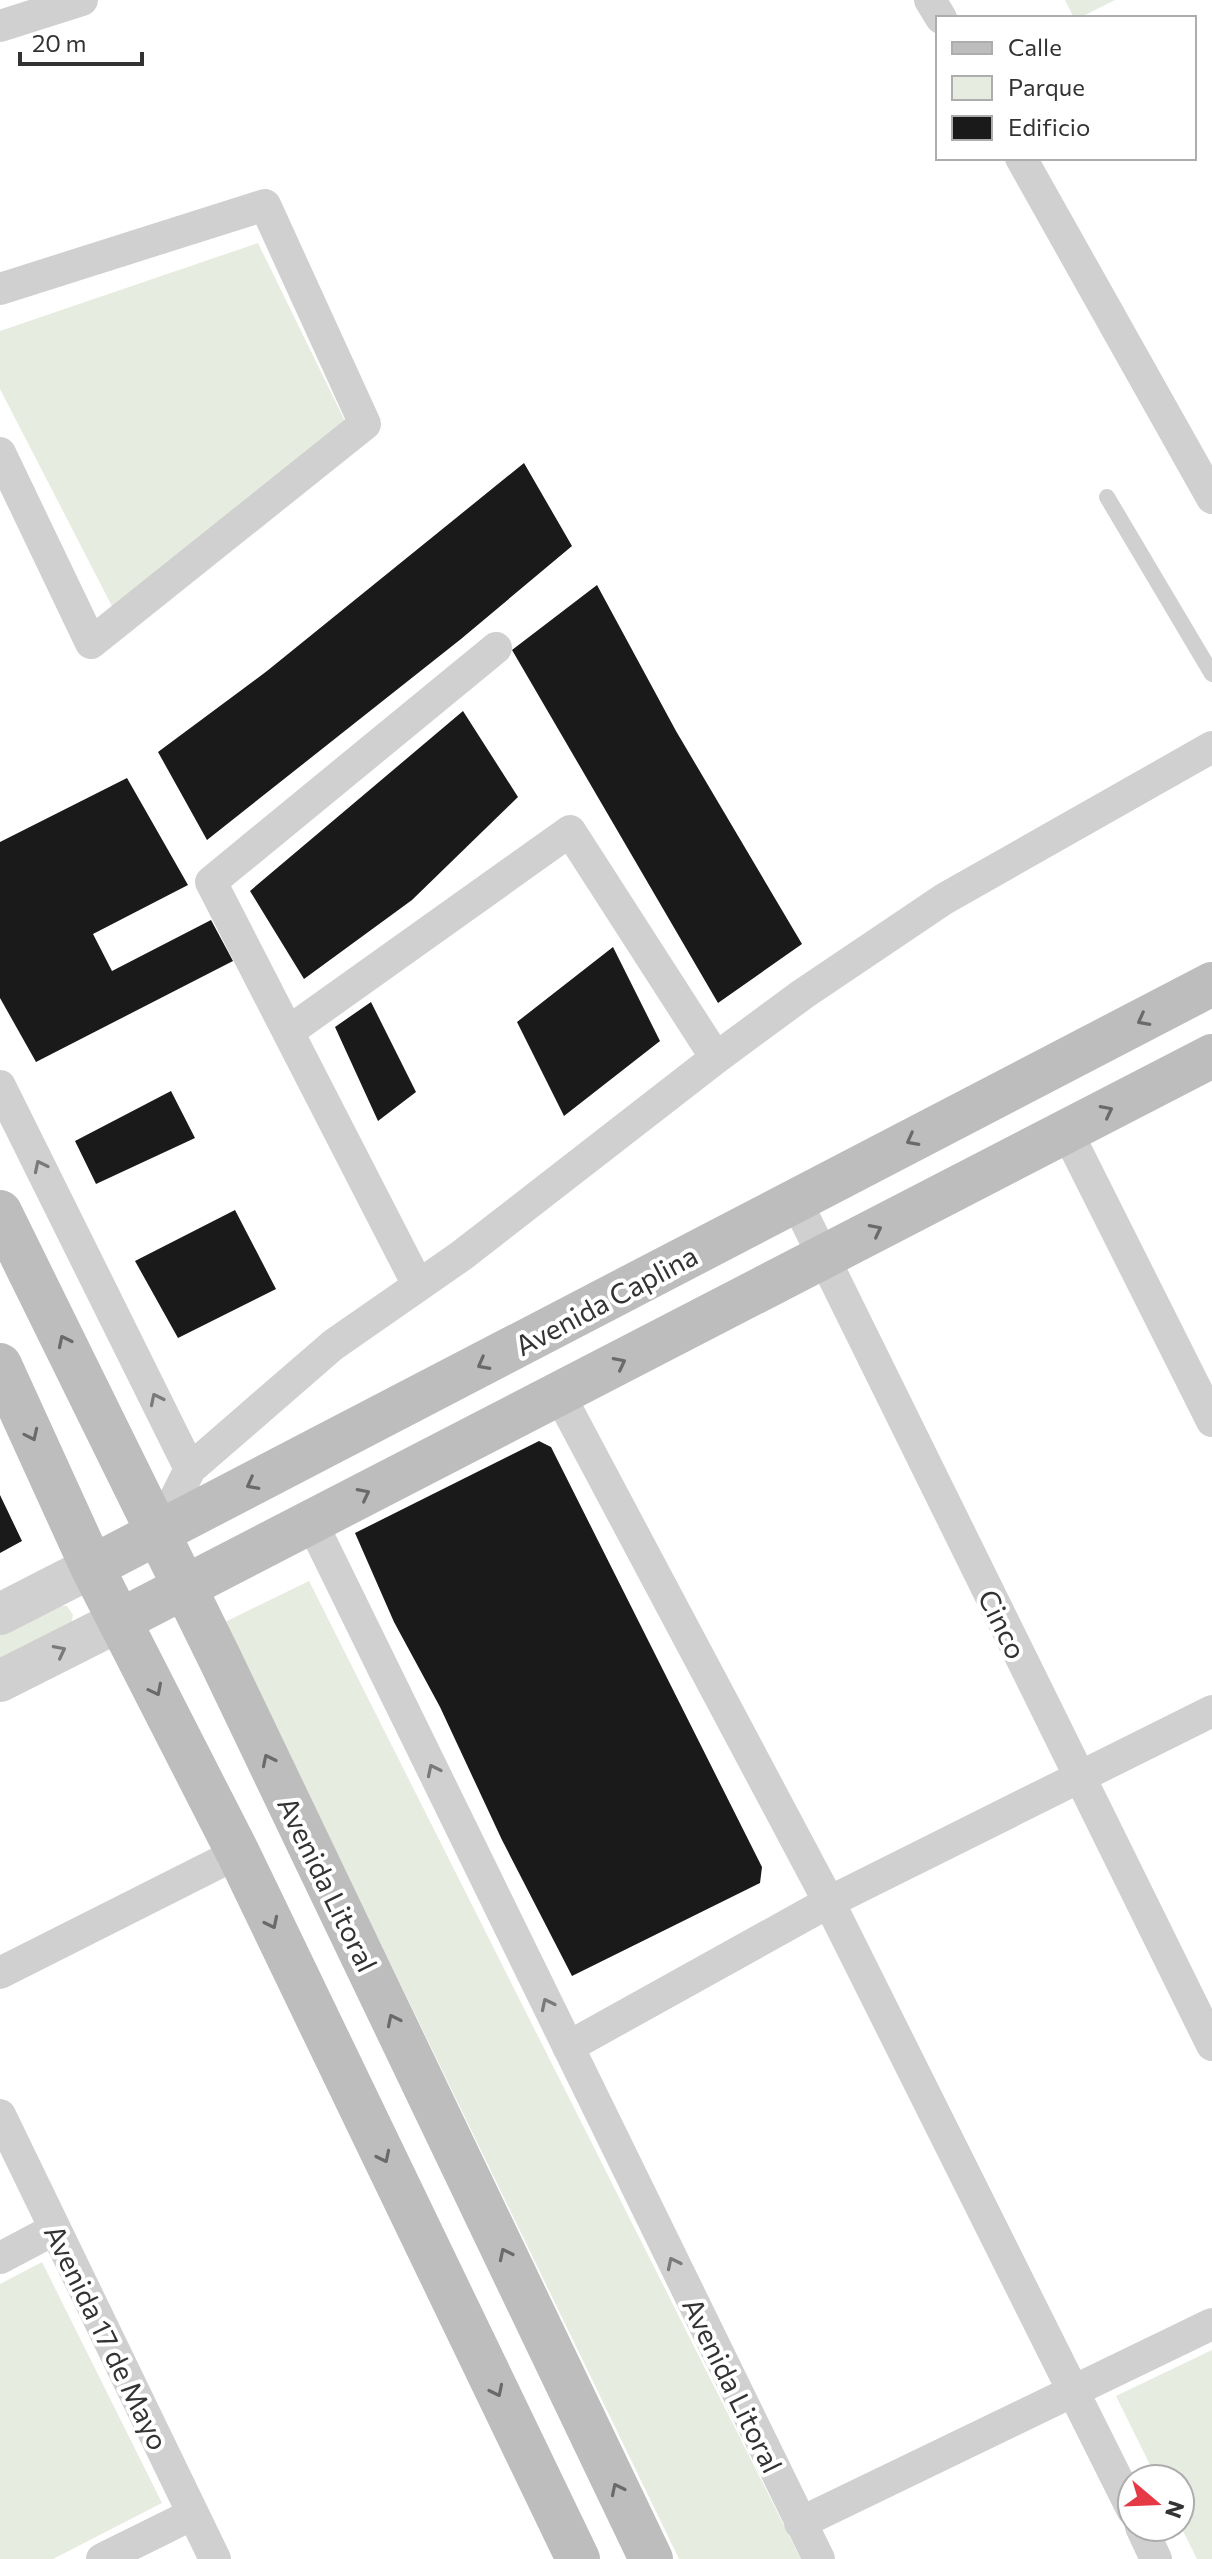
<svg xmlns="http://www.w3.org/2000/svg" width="1212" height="2559" font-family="Commissioner,sans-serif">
	<rect width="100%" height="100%" fill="#fff"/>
	<!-- green -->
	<path fill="#e6ecdf" d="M1065,0H1115L1079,18H1074Z
		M258,243L345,421L116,614L0,389V331Z
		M309,1581L801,2559H679L225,1622Z
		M54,1605L67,1606L73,1615L71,1626L0,1663V1632Z
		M42,2262L162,2503L53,2559H0V2284Z
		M1212,2350V2559H1197L1180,2525V2479H1157L1116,2396Z"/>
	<!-- building -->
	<path fill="#1a1a1a" d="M524,463L572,546L461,639L207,840L158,752L267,671Z
		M597,585L676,731L802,944L718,1003L512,650Z
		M463,711L518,797L412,900L304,979L250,891Z
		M127,778L188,885L93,934L112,971L211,920L233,961L36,1062L0,998V842Z
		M613,947L660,1041L564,1116L517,1022Z
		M371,1002L416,1092L378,1121L335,1027Z
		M171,1091L195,1138L96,1184L75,1141Z
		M235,1210L276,1289L178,1338L135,1261Z
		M539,1441L551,1447L762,1867L760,1883L572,1976L502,1840L440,1707L394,1622L355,1533Z
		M0,1495L22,1541L0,1553Z"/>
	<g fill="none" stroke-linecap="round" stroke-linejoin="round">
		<!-- service -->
		<path stroke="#d0d0d0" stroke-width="16" d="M1107,497L1212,674"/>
		<!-- minor -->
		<path stroke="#d0d0d0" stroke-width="32" d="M930,0L941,18
			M0,26L82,0
			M1021,158L1212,498
			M0,289L265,205L365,424L91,643L0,453
			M288,1032L570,831L716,1058
			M0,1086L190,1469
			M1067,1132L1212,1421
			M796,1201L1212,2045
			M418,1285L211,882L496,648
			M559,1394L829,1902L1132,2509
			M311,1521L819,2559
			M158,1533L190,1469L333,1345L461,1256L716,1058L803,994L944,899L1212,747
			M0,1973L238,1853
			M568,2047L829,1902L1212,1711
			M0,2115L215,2559
			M0,2258L55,2229
			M800,2523L1212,2324
			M1141,2527L1156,2559
			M102,2559L193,2514"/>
		<!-- tertiary -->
		<path stroke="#d0d0d0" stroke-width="42" d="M0,1614L92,1567
			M0,1681L121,1620"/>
		<!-- secondary -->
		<path stroke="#bdbdbd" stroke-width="44" d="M0,1212L220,1659L651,2559
			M0,1365L92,1567L238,1853L578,2559
			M92,1567L1212,984
			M121,1620L1212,1056"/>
	</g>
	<!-- one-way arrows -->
	<defs><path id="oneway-chevron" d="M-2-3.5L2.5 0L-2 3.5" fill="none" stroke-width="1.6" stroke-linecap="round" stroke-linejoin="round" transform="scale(2)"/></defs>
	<g stroke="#6a6a6a">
		<use href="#oneway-chevron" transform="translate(1143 1020) rotate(152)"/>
		<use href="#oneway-chevron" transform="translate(1107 1111) rotate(-27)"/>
		<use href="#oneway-chevron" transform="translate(912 1140) rotate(152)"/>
		<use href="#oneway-chevron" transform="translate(876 1230) rotate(-27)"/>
		<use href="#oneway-chevron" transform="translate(64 1341) rotate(-116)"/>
		<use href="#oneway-chevron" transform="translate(620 1363) rotate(-27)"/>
		<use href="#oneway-chevron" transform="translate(483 1364) rotate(152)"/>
		<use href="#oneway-chevron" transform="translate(32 1435) rotate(65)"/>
		<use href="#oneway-chevron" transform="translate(252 1484) rotate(152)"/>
		<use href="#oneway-chevron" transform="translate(364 1494) rotate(-27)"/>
		<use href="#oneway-chevron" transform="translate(156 1690) rotate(63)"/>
		<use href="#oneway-chevron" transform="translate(268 1760) rotate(-116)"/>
		<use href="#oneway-chevron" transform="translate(272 1923) rotate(64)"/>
		<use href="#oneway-chevron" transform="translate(393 2020) rotate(-116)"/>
		<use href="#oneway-chevron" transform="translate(384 2157) rotate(64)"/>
		<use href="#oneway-chevron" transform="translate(505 2254) rotate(-116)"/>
		<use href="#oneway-chevron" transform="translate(497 2391) rotate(64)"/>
		<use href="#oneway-chevron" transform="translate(617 2489) rotate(-116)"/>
	</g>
	<g stroke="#7a7a7a">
		<use href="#oneway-chevron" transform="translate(40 1166) rotate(-116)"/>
		<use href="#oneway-chevron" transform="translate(156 1399) rotate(-116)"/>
		<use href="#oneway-chevron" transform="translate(60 1651) rotate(-27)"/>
		<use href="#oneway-chevron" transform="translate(433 1770) rotate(-116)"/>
		<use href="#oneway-chevron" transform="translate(547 2004) rotate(-116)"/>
		<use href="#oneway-chevron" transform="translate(673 2263) rotate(-116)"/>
	</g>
	<g text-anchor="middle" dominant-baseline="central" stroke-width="8" stroke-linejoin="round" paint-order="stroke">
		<!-- street labels -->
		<g font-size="28" fill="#333" stroke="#fff">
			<text transform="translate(606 1300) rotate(-28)">Avenida Caplina</text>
			<text transform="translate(1003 1624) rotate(64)">Cinco</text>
			<text transform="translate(328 1884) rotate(64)">Avenida Litoral</text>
			<text transform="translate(107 2337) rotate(64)">Avenida 17 de Mayo</text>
			<text transform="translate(733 2385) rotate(64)">Avenida Litoral</text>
		</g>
	</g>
	<!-- legend -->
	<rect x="936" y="16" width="260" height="144" fill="#ffffff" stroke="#adadad" stroke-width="2"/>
	<rect x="952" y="42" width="40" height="12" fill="#bdbdbd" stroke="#adadad" stroke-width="2"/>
	<text x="1008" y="56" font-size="24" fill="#333333">Calle</text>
	<rect x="952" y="76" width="40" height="24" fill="#e6ecdf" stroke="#adadad" stroke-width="2"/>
	<text x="1008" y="96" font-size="24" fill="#333333">Parque</text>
	<rect x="952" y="116" width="40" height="24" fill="#1a1a1a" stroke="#adadad" stroke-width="2"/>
	<text x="1008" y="136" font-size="24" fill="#333333">Edificio</text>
	<!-- north arrow -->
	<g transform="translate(1156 2503) rotate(109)"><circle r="38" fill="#ffffff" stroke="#adadad" stroke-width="2"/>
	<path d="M0-6L14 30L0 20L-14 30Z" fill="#e63946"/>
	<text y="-12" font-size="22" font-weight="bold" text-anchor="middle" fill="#333333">N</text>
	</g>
	<!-- scale -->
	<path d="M20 52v12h122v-12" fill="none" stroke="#333333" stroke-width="4"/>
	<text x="32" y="52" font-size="24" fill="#333333" stroke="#ffffff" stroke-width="6" paint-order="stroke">20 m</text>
</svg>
